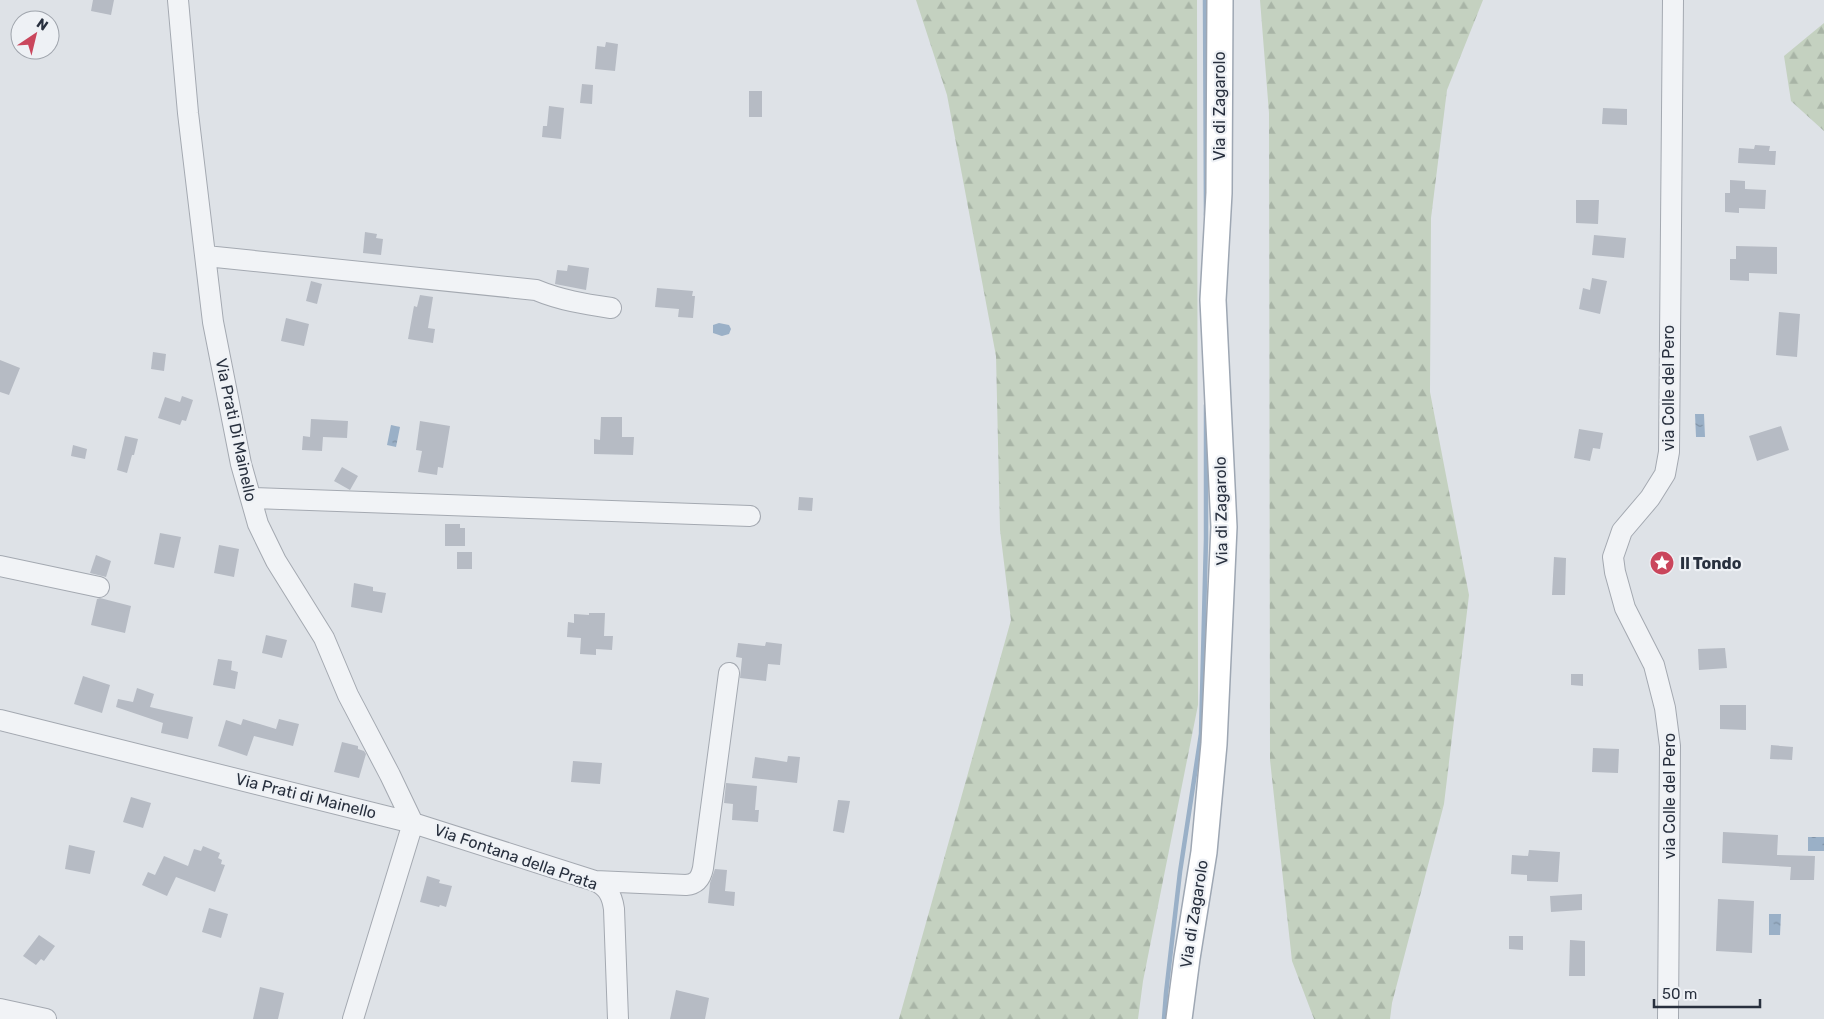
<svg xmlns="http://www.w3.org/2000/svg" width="1824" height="1019" font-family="Rubik,sans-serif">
	<defs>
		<pattern id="forest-firs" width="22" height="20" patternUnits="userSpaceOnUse" patternTransform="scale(1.25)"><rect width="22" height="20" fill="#c4d1c0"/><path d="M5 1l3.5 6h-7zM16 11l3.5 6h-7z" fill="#a8b4a6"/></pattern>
		<pattern id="water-ripples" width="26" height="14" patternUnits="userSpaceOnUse" patternTransform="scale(1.25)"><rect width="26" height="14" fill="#9ab0c7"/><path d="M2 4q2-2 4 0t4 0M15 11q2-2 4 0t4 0" fill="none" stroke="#7e90a3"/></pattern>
	</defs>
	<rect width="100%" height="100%" fill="#dee2e7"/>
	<!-- forest -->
	<path fill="url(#forest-firs)" d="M916,0H1197L1198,705L1143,981L1138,1019H899L1011,620L1000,530L996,356L947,95Z
		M1260,0H1483L1447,90L1431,218L1430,392L1469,595L1444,804L1392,1003L1390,1019H1314L1292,961L1270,760L1269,113Z
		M1824,23V131L1791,101L1784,56Z"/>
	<!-- water -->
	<path fill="url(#water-ripples)" d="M719,323L729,325L731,329L729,334L722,336L713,333V325Z
		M1695,414H1704L1705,437H1696Z
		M391,425L400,427L396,447L387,445Z
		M1808,837H1824V851H1808Z
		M1769,914H1781L1780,935H1769Z"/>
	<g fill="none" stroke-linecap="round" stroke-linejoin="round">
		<!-- stream -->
		<path stroke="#9ab0c7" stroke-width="4.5" d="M1205,0L1206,215
			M1164,1019L1166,993L1180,872L1201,734L1206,539V405"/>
	</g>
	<!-- building -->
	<path fill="#b6bbc4" d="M93,0H114L111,15L91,11Z
		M606,42L618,44L615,71L595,69L597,46L605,47Z
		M582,84L593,85L592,104L580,103Z
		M749,91H762V117H749Z
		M549,106L564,108L561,139L542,137L543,126H547Z
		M1603,108L1627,109V125L1602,124Z
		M1755,145L1770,146L1769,151H1776L1775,165L1738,163L1739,148L1754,149Z
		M1730,180L1745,181V189L1766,190L1765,209L1739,208V213L1725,212V193H1730Z
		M1576,200H1599L1598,224L1576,223Z
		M365,232L377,234L376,238L383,239L381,255L363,253Z
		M1594,235L1626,238L1624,258L1592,255Z
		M1736,246L1777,247V274L1749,273V281L1730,280V259H1736Z
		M568,265L589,268L586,290L555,284L557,270L567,271Z
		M1592,278L1607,281L1600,314L1579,309L1583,288L1590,290Z
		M311,281L322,284L317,304L306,301Z
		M657,288L693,291L692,296H695L693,318L678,317L679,309L655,307Z
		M420,295L433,297L428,328L435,329L433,343L408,339L414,306L417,307Z
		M1779,312L1800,314L1797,357L1776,355Z
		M286,318L309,324L304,346L281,341Z
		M153,352L166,354L164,371L151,369Z
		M0,360L20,368L9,395L0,392Z
		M182,396L193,400L186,421L182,420L180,425L158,418L165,397L180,402Z
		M601,417H622V437H634L633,455L594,454V439L600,440Z
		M311,419L348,421L347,438L323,437L322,451L302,450L303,436L310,437Z
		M420,421L450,426L443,468L438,467L437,475L418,472L422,451L416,450Z
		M1781,426L1789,450L1757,461L1749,436Z
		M1579,429L1603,433L1600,449L1593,448L1590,461L1574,458Z
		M125,436L138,439L134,455H132L127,473L117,470Z
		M73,445L87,449L85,459L71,456Z
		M342,467L358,476L350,490L334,481Z
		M799,497L813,498L812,511L798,510Z
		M445,524H460V528H465V546H445Z
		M160,533L181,537L174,568L154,564Z
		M219,545L239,549L234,577L214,573Z
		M457,552H472V569H457Z
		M96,555L111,561L106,577L90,573Z
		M1554,557L1566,558L1565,595H1552Z
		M354,583L373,587V591L386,593L382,613L351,607Z
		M100,598L131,606L125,633L91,625L97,599Z
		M589,613H605L604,636H613L612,650L596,649V655L580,654L581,638L567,637L568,622L574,623V614L589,615Z
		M266,635L287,640L282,658L262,653Z
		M766,642L782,644L780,665L768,664L766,681L740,678L742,658L736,657L738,643L765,646Z
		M1725,648L1727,668L1699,670L1698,649Z
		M218,659L232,661L231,670L238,672L235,689L213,685Z
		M1571,674H1583V686L1571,685Z
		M83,676L110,685L102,713L74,704Z
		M137,688L154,694L150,707L193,717L188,739L161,733L163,723L116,707L118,699L133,702Z
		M1720,705H1746V730L1720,729Z
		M243,719L276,729L279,719L299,724L293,746L254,736L247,756L218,746L226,720L241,725Z
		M342,742L358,746V749L364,751L366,754L359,778L334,772Z
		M1771,745L1793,747L1792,760L1770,759Z
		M1593,748L1619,749L1618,773L1592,772Z
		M788,756L800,757L797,783L752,778L755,757L787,762Z
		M573,761L602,763L600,784L571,782Z
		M726,783L757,786L755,810H759L758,822L732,820L733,804L724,803Z
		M131,797L151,803L143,828L123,822Z
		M838,800L850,801L844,833L833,831Z
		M1723,832L1778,835L1777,855L1815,856L1814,880H1790L1791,867L1722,863Z
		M69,845L95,851L90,874L65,869Z
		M203,846L220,853L218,858L222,860L221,864L225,865L215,892L176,877L167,896L142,885L148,872L155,875L164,856L188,866L194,849L201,851Z
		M1529,850L1560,852L1558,882L1527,881V875L1511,874L1512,855L1528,856Z
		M715,869L727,870L725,891L735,892L734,906L708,903L710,883Z
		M427,876L440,880L439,883L452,886L446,907L440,905L439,907L420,902Z
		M1582,894V910L1551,912L1550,896Z
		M1718,899L1754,901L1752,953L1716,951Z
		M209,908L228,914L221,938L202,932Z
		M39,935L55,946L44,961L41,959L36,965L23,956Z
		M1509,936H1523V950L1509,949Z
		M1570,940L1585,941V976H1569Z
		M260,987L284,993L278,1019H253Z
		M676,990L709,998L705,1019H670Z"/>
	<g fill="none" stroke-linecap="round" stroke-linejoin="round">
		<defs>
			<path id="minor" d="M178,0L188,113L213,322L241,464L258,524L276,561L324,638L348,695L390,775L413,823L595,881C607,886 612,895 614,909L618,1019
				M206,256L536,290C560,300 584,304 611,308
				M251,498L750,516
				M0,566L99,587
				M0,720L413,823L353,1019
				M595,881L686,885C697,884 701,878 703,868L729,673
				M0,1009L46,1019
				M1668,1019L1670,746L1665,708L1654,665L1625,608L1615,572L1613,557L1622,531L1650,498L1665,474L1669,452L1673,0"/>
			<path id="major" d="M1179,1019L1187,958L1204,852L1214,744L1224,527L1213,300L1219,193L1220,0"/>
		</defs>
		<!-- minor casing -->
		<use href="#minor" stroke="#a4a9b1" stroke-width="22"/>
		<!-- major casing -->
		<use href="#major" stroke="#9ea7b3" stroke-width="28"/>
		<!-- minor -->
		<use href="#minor" stroke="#f1f3f6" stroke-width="20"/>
		<!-- major -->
		<use href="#major" stroke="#fff" stroke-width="25"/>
	</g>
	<!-- icons -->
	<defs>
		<symbol id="sight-disc" viewBox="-11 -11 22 22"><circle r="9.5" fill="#ca465c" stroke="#eef1f5"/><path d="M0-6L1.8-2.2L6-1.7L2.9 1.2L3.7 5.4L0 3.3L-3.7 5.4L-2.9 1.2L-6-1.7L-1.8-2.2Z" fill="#fff"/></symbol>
	</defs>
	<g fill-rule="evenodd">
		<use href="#sight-disc" x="1648" y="549" width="28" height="28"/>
	</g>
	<g text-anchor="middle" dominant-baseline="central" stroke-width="4.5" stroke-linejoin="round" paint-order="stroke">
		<!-- street labels -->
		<g font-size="16" fill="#28303e" stroke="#eef1f5">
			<text transform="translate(1219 106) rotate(-90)">Via di Zagarolo</text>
			<text transform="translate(1668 388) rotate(-90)">via Colle del Pero</text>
			<text transform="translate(236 430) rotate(78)">Via Prati Di Mainello</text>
			<text transform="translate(1221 511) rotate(-91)">Via di Zagarolo</text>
			<text transform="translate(306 796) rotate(14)">Via Prati di Mainello</text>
			<text transform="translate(1669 796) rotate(-90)">via Colle del Pero</text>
			<text transform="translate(516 857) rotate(19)">Via Fontana della Prata</text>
			<text transform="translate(1194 914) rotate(-81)">Via di Zagarolo</text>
		</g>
		<!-- poi labels -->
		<g font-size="16" font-weight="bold" fill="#28303e" stroke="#eef1f5" text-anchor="start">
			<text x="1680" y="563">Il Tondo</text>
		</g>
	</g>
	<!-- north arrow -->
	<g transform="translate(35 35) rotate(35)"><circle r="24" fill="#eef1f5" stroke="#9fa4ac"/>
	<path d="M0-4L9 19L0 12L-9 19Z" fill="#ca465c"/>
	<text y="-8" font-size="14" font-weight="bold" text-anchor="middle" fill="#28303e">N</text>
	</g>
	<!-- scale -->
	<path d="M1654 999v8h106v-8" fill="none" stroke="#28303e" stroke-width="2.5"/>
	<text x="1662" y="999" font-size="15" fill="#28303e" stroke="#eef1f5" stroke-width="4" paint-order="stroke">50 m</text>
</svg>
